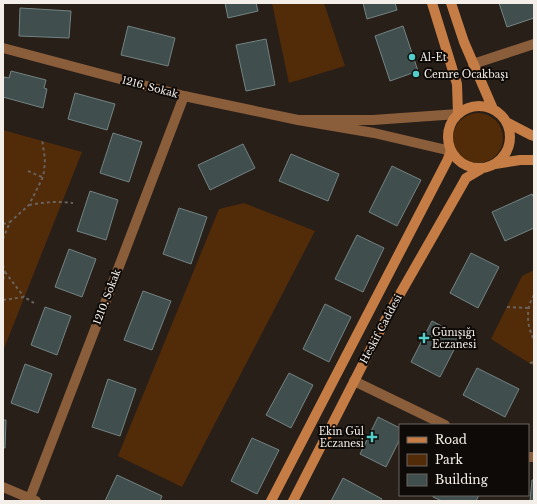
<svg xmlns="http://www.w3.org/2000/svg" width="537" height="504" font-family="'Libre Baskerville',serif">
	<rect width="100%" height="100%" fill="#281f19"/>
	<!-- green -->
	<path fill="#522b09" d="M272,3H324L345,66L289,83Z
		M453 138a25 25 0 1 1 50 0a25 25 0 1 1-50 0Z
		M3,130L82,152L3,351Z
		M244,203L315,231L182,487L118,456L219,209Z
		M534,270V366L491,339L522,276Z"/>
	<!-- building -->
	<path fill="#404e4e" stroke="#738382" d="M225,3H256L258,11L228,18Z
		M363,3H395L397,10L367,19Z
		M499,3H534V18L507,27Z
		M20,8L71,11L69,38L19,36Z
		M128,26L175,38L168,66L121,55Z
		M403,26L418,71L390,81L375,36Z
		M266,39L275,85L246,91L236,45Z
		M11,71L46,80L44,88L47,89L43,108L3,97V82L4,77L9,78Z
		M75,93L115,104L107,130L68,119Z
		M113,133L142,142L129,182L100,173Z
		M243,144L255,168L210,190L198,165Z
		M291,154L339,174L328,201L279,181Z
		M392,166L421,180L397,226L369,212Z
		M90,191L118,200L106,240L77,231Z
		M532,194L534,198V228L505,241L492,212Z
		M179,208L207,217L191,264L163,254Z
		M357,235L384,248L363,292L335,279Z
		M69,249L96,259L82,297L55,287Z
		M471,253L499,267L478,308L450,293Z
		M143,291L171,301L152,350L124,340Z
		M325,304L351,317L329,362L303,349Z
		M45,307L71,316L57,355L31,345Z
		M432,321L461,336L440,377L411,362Z
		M25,364L52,374L38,413L11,403Z
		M477,368L519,389L505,417L463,395Z
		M289,373L313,385L291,428L266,415Z
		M108,379L136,389L120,436L92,427Z
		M378,417L400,428V439L386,467L360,454Z
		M3,420H6L5,448H3Z
		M252,438L279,450L257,494L231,481Z
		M117,475L162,496L160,501H105Z
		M343,478L382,499L381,501H331Z
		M532,480H534V501H530Z
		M433,495H479L476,501H442L433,497Z"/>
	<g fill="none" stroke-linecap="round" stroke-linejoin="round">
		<!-- path -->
		<path stroke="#6a625c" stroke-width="2" stroke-dasharray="3 3" stroke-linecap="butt" d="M28,171L42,177
			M29,205C44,202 58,201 73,203
			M3,224L10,222
			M3,239L10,222L29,205L42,179L44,172L45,159L42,139
			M3,265L5,272L3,281
			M5,272L24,297
			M534,295C525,309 527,326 534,340
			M3,300L24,297L34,303
			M507,307L528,308
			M530,363L534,362"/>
		<!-- minor -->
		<path stroke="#8a5d3b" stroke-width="10" d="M473,64L534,44
			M354,381L445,425
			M528,457H534
			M3,487L36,501
			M30,498L107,298L184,96"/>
		<!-- tertiary -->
		<path stroke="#8a5d3b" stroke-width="10" d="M3,48L184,96L298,120
			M451,151L374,133L298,120H373L458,114"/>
		<!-- secondary -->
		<path stroke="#c57d45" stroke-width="10" d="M432,3L457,84L458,114
			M451,3L464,42L493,109
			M448 137a31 31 0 1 1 62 0a31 31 0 1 1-62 0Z
			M506,122L531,135L534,136
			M495,164L520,160H534
			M271,501L447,161L451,151
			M293,501L388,315L461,187L466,178L483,168"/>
	</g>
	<!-- markers -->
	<g fill="#53cdca" stroke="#0e0a07" stroke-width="1.5">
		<circle cx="412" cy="57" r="4"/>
		<circle cx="416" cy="74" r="4"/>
		<path d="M422 332h4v4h4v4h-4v4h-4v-4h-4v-4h4z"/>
		<path d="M370 431h4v4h4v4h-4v4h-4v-4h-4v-4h4z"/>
	</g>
	<g text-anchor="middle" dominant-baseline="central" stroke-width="4" stroke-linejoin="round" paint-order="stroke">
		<!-- poi labels -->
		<g font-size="10" fill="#f4eee9" stroke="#0e0a07" text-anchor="start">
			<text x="420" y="57">Al-Et</text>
			<text x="424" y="74">Cemre Ocakbaşı</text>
			<text x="432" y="332">Günışığı<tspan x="432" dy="12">Eczanesi</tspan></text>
			<text x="364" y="431" text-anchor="end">Ekin Gül<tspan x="364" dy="12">Eczanesi</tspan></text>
		</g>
		<!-- street labels -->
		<g font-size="10" fill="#f4eee9" stroke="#0e0a07">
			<text transform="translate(150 87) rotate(15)">1216. Sokak</text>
			<text transform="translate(107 297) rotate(-69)">1210. Sokak</text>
			<text transform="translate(381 329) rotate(-62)">Heskif Caddesi</text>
		</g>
	</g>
	<!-- border -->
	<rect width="537" height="504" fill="none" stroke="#f4eee9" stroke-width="8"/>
	<!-- legend -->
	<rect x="399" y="424" width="130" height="72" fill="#0e0a07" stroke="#6a6561"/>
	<rect x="407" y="437" width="20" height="6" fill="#c57d45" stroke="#6a6561"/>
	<text x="435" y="444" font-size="12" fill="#f4eee9">Road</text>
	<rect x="407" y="454" width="20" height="12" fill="#522b09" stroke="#6a6561"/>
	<text x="435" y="464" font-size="12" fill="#f4eee9">Park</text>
	<rect x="407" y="474" width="20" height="12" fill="#404e4e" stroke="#6a6561"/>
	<text x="435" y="484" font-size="12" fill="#f4eee9">Building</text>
</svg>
